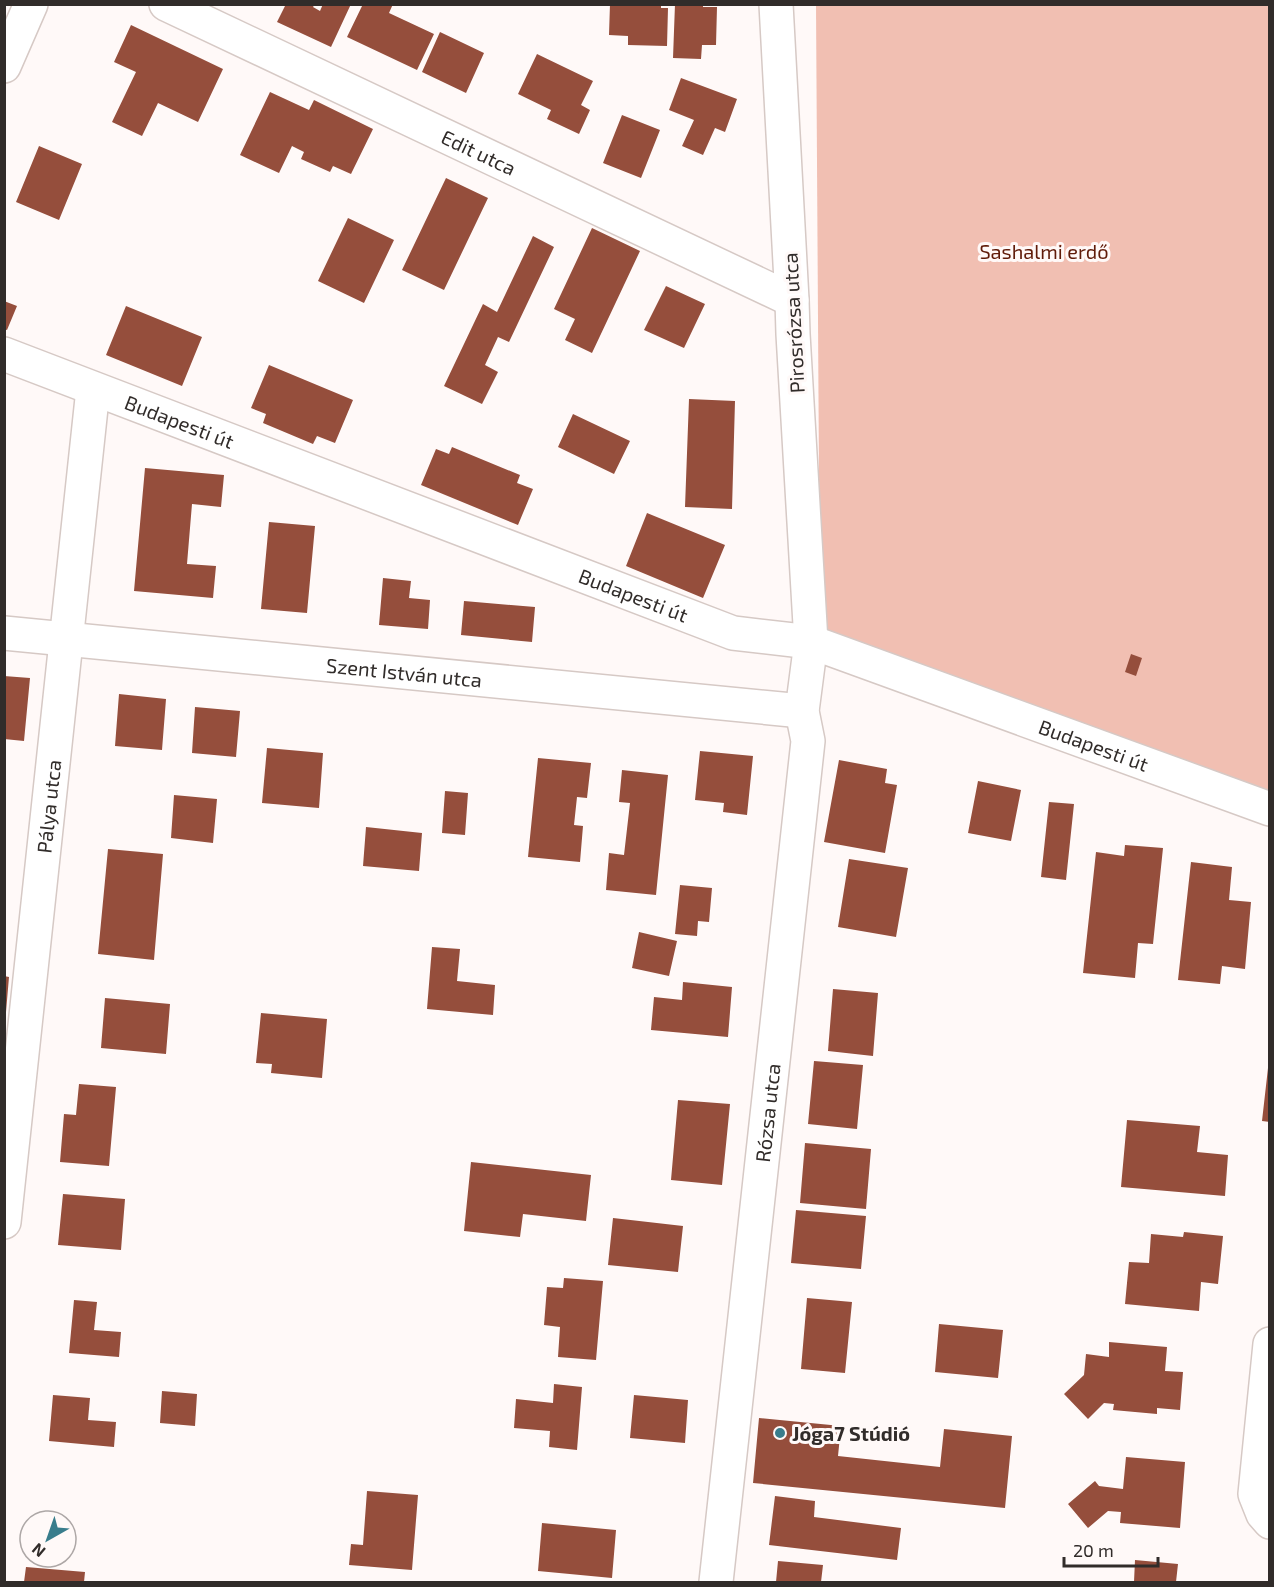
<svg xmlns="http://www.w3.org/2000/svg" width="1274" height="1587" font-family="'Exo 2',sans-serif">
	<rect width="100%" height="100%" fill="#fff9f8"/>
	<!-- green -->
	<path fill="#f1bfb2" d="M816,5H1269V791L820,633Z"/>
	<!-- building -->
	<path fill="#954e3c" d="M281,4H315L313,7L320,11L323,4H351L331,47L277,22L285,6Z
		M363,4H393L389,13L434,34L417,70L347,37Z
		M610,4H661V8H668L667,46L628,45V36L609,35Z
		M675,4H703V7H717L716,45H702L701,59L673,58Z
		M131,25L223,69L198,122L158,103L142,136L112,122L136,72L114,62Z
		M440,32L484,53L466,93L422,72Z
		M537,54L593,81L581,105L590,110L579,134L547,119L551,110L518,94Z
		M681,78L737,99L725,132L715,128L703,155L682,146L694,120L669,110Z
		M270,92L309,110L314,100L373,129L351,174L333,166L330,172L301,159L304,152L292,146L279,173L240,155Z
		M622,115L660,130L641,178L603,163Z
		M39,146L82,164L59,220L16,202Z
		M446,178L488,198L444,290L402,270Z
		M348,218L394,240L364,303L318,281Z
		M592,228L640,251L592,353L565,340L575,319L554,309Z
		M533,236L554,247L509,342L498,337L485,365L498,372L482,404L444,386L483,304L497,312Z
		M666,286L705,304L684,348L644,330Z
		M4,301L17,306L7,330L4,329Z
		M126,306L202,337L182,386L106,355Z
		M269,365L353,400L335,443L317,436L313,444L263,423L266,414L251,408Z
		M689,399L735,401L732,509L685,507Z
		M573,414L630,441L614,474L558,447Z
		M452,447L520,475L517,483L533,489L518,525L421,485L436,449L449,454Z
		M145,468L224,475L221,507L192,504L187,564L216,566L213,598L134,591Z
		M647,513L725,545L703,598L626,566Z
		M269,522L315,526L307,613L261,609Z
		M383,578L411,581L409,598L430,600L428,629L379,625Z
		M464,601L535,607L532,642L461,635Z
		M1131,654L1142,658L1136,676L1125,672Z
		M4,676L30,678L24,741L4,739Z
		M119,694L166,699L162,750L115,746Z
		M195,707L240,711L236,757L192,753Z
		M267,748L323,753L319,808L262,803Z
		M700,751L753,756L747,815L723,812L724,803L695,800Z
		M538,758L591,763L587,798L577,797L574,825L583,826L580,862L528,857Z
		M839,760L887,769L885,783L897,785L885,853L824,842Z
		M622,770L668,775L656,895L606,890L609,853L624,855L630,803L619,802Z
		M978,781L1021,790L1011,841L968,833Z
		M445,791L468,793L465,835L442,833Z
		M174,795L217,799L213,843L171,838Z
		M1049,802L1074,804L1066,880L1041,877Z
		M366,827L422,833L419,871L363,866Z
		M1125,845L1163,848L1153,944L1138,943L1135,978L1083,973L1096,852L1124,856Z
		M108,849L163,854L154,960L98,954Z
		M849,859L908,868L896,937L838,927Z
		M1191,862L1232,867L1229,900L1251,902L1245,969L1222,966L1220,984L1178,980Z
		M680,885L712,888L709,922L698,921L697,936L675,934Z
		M639,932L677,941L669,976L632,968Z
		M432,947L460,949L457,981L495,985L493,1015L427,1009Z
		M4,976L9,977L6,1012H4Z
		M683,982L732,987L728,1037L651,1030L654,997L682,1000Z
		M833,989L878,993L873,1056L828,1051Z
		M105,998L170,1004L166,1054L101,1048Z
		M261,1013L327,1019L322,1078L271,1073L272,1064L256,1063Z
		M814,1061L863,1065L857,1129L808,1124Z
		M1268,1068H1270V1122L1262,1121Z
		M79,1084L116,1087L109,1166L60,1162L64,1114L76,1115Z
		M678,1100L730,1104L722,1185L671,1180Z
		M1127,1120L1200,1126L1197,1152L1228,1155L1225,1196L1121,1187Z
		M805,1143L871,1149L866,1209L800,1203Z
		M471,1162L591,1175L586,1221L523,1214L520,1237L464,1231Z
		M63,1194L125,1199L121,1250L58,1245Z
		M796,1210L866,1216L861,1269L791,1263Z
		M613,1218L683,1226L678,1272L608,1265Z
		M1184,1232L1223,1236L1218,1284L1201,1282L1199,1311L1125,1304L1129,1262L1149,1263L1151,1234L1183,1237Z
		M564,1278L603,1281L596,1360L558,1357L560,1327L544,1325L547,1287L563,1288Z
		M807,1298L852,1302L845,1373L801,1369Z
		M74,1300L97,1302L94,1330L121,1332L119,1357L69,1353Z
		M939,1324L1003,1330L998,1378L935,1372Z
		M1109,1342L1167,1347L1165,1371L1183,1372L1180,1410L1157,1408V1414L1113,1410L1114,1404L1104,1403L1088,1419L1064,1394L1084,1375L1086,1354L1109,1357Z
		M554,1384L582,1387L577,1450L549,1447L550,1431L514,1428L516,1399L553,1403Z
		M162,1391L197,1394L195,1426L160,1423Z
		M53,1395L90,1398L88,1420L116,1422L114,1447L49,1441Z
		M634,1395L688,1400L685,1443L630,1438Z
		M759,1418L841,1426L838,1456L940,1467L944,1429L1012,1436L1005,1508L753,1483Z
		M1126,1457L1185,1462L1180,1528L1120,1523L1121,1512L1108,1511L1088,1528L1068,1504L1095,1481L1099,1486L1123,1489Z
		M367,1491L418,1495L412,1570L349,1565L351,1544L363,1545Z
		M775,1496L815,1501L814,1517L901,1528L897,1560L769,1545Z
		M542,1523L616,1530L612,1578L538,1571Z
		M1135,1560L1178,1564L1176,1582H1134Z
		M778,1561L823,1565L821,1582H776Z
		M26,1567L85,1572L84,1582H24Z"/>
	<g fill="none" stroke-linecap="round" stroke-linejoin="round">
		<defs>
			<g id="minor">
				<path id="s1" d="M166,4L792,300"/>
				<path d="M4,66L31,4"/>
				<path id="s2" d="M4,354L733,633L811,642L1270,809"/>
				<path id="s3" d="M4,633L802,711"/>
				<path id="s4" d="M4,1222L93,389"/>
				<path d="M1270,1344L1255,1494L1263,1514L1270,1522"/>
				<path id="s5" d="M716,1582L808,741L802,711L811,642L793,334L792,300L776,4"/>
			</g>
		</defs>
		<!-- minor casing -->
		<use href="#minor" stroke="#d6c9c5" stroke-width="36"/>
		<!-- minor -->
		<use href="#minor" stroke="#fff" stroke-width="33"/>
	</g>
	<!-- markers -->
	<circle fill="#397d8c" stroke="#fff9f8" stroke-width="2" cx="780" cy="1433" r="6"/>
	<g text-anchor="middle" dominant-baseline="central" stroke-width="6" stroke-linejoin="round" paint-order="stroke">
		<!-- street labels -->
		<g font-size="20" fill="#312c2a" stroke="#fff9f8">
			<text stroke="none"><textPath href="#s1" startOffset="346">Edit utca</textPath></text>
			<text transform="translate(793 323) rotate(-93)">Pirosrózsa utca</text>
			<text stroke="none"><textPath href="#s2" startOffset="188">Budapesti út</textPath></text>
			<text stroke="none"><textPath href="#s2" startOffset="674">Budapesti út</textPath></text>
			<text stroke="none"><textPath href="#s3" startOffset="402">Szent István utca</textPath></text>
			<text stroke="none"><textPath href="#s2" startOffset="1160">Budapesti út</textPath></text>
			<text stroke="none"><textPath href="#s4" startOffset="418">Pálya utca</textPath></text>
			<text stroke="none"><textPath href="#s5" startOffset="472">Rózsa utca</textPath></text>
		</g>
		<!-- park labels -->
		<g font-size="20" fill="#601b09" stroke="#fff9f8">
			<text x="1044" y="251">Sashalmi erdő</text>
		</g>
		<!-- poi labels -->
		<g font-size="20" font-weight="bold" fill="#312c2a" stroke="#fff9f8" text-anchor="start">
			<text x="792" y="1433">Jóga7 Stúdió</text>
		</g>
	</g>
	<!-- border -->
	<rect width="1274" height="1587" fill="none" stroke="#312c2a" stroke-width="12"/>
	<!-- north arrow -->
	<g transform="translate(48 1539) rotate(220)"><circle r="28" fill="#fff9f8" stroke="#ada7a6" stroke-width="1.5"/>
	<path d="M0-4.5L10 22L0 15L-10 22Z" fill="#397d8c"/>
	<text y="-9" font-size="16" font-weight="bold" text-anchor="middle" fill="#312c2a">N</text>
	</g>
	<!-- scale -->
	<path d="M1064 1557v9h94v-9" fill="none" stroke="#312c2a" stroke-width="3"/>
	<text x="1073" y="1557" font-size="18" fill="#312c2a" stroke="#fff9f8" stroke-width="4.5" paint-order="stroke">20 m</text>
</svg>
